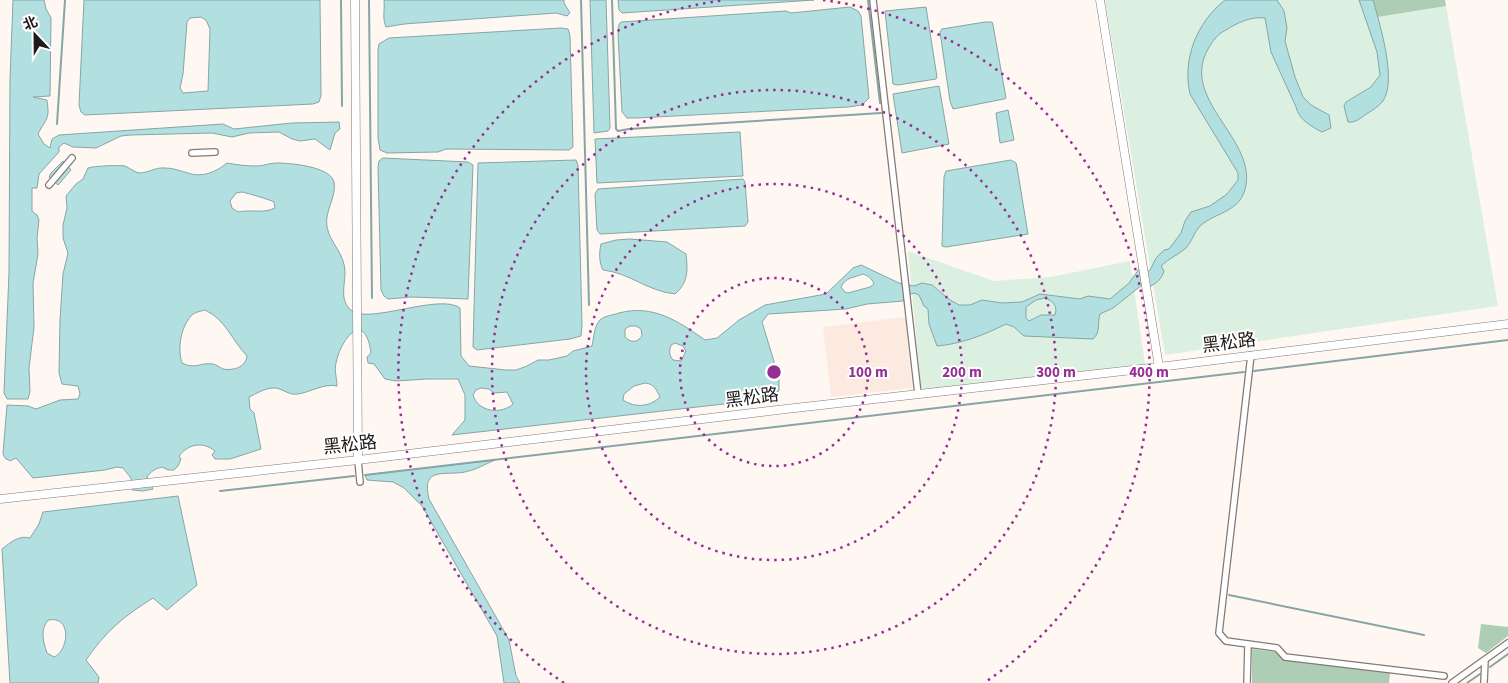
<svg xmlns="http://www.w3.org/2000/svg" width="1508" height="683" font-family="'Source Sans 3','Noto Sans SC',sans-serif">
	<rect width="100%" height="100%" fill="#fff7f2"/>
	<!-- built -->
	<path fill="#fceae1" d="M905,317L912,388L831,397L823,327Z"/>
	<!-- green -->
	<path fill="#dcf0e1" d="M1105,0H1373L1378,17L1446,6L1498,306L1165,355Z
		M908,251L994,281L1051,277L1130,261L1145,364L924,390L921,386Z"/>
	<!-- forest -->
	<path fill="#aecdb5" d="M1373,0H1445L1446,6L1378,17Z
		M1481,624L1508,627V636L1486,653L1478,648Z
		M1252,649L1275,652L1284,660L1390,673L1389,683H1252Z"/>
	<!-- water -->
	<path fill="#b2e0e1" stroke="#86a5a5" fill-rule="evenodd" d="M13,0H44L46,9L51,18L50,96L33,97L47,100C50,121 46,118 38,134L44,144L50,148L52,139L59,135L223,124L234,129L292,123L339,122L340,129L335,133L330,150L315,139L300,141L292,139L279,132L249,133L232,137L212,133L131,135L121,136L96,148L73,147L64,143L59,147V152L39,174L37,188H32V211L37,215L39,220L37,238L38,254L33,283L34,327L29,368L30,392L28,399H7L4,393L9,273L10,79Z
		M84,0H320L321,95L319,102L313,104L85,115L81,112L79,105ZM201,17L206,20L210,29L208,91L183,93L180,88L183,74L187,22L190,18Z
		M384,0H564V3L570,13L567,16L556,13L404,24L386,27C382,18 385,10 384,0Z
		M590,0H606L610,128L608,131L594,133Z
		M618,0H814L622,13L619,10Z
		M1225,0H1277L1284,11L1287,28L1285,41L1295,77L1303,97L1311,105L1329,115L1331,128L1322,132C1311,126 1299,120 1296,107L1271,52L1265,18C1251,16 1237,23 1226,30C1217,34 1213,41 1208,49C1180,99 1254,137 1246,185C1241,213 1217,211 1200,226C1194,232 1192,242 1186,248C1178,255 1168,259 1161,266L1164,271C1161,280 1157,283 1149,287L1146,272L1150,270L1156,258L1164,250L1169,249L1181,233L1185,221L1191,212L1210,206L1227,194L1238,180V173L1190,94C1182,59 1197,22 1225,0Z
		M1359,0H1373L1374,3C1380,26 1397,80 1383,101C1379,106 1373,110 1368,113C1361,117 1357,123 1348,122L1344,106L1346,102L1371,87L1380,75L1377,52Z
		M850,7L858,11L861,16L869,98L862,105L848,107L636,118H627L622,112L618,34L619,24L621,22L786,11L791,13Z
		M926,7L937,77L936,79L898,85L893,84L885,11Z
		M985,22H992L993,25L1006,98L1004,99L953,109L950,101L940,32L942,29Z
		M561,28L568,29L570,36L573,147L569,150L446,149L438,152L387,153L380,150L378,138V50L379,44L389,38Z
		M939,86L949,144L902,153L893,94Z
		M1008,110L1014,140L1000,143L996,113Z
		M740,132L743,176L597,183L595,139Z
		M383,158L468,162L473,165L468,299L412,297L388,299L384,296L381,290L378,167L379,161Z
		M576,160L578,165L582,325L581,336L570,339L477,350L473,347L478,163Z
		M1011,160L1016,163L1017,167L1028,234L946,247L942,246L944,177L946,171Z
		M63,161L71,170L58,185L49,177L51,173Z
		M227,163C237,165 247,166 257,166C264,166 269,163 276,163C289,163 330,166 334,182C337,197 324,211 327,227C330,243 345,254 345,272C345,286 339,301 352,311C370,324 440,293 460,308L461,356L469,366L506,370H516L527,366L538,360H549L567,356L573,351L592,346C594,337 594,326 600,320C604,316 613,315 619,313C653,304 678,321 705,340L717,338L739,320L765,305L826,294L853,268L861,265L899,283L914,286L922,283L932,285L950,300L959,305H970L982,300L1002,303L1022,302L1040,294L1080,299L1088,296L1110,299L1129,283L1139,269L1142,285L1113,308L1100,314C1097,323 1101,332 1093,339L1024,336L1014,327L1006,324C984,335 961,344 937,346L929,324L928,309L924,306L919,295L914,293L905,296L903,301L867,304L846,309L768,314L762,322L779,378V391L750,401L452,435L465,420V395L458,379H427L396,381L385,379L374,364L368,363L367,357L371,353C365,309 341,338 336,363C334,370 337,379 337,386C324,383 311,392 298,394C288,396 282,387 272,388C263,389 256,394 249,397L250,409L254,413L261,449L230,459H215L212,455L215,451C203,441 188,444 179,456L181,459L178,466L174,470H168L162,467C155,469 151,471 147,477L153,489L143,491L132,490L131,478L123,468L117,467L105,470L33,478L16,458L10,461L5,458L3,454L7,405L28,406L36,409L60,400L78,399L80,394L78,386L62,384L59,373L60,320L63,274L68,253L63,238V225L67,208L66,196L76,184L83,179L88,168C93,166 120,165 125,166C130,168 134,172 139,173C148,173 156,167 165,168C174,168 180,171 188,173C202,178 216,172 227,163ZM242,192C247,193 271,200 274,202L275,208C263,214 251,209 238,212L232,208L230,201L236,193ZM863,274C868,276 872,278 874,284L870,287L848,293L845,292L841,287C846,277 853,278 863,274ZM1045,298C1053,301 1058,306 1055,315H1041L1029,321L1026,318V307L1036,300ZM205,310C226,320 231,339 247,356C246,367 234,371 223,369C219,367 217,365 213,364C200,362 196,370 182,363C177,348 181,325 193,314C196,312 201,311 205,310ZM630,326H636L641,329L642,336C637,343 631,343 625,337V329ZM675,343L683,346L686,351L681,361L673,360C669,355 669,352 671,345ZM645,383C654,384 656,389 660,397C650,407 635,408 623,400L624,394L634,386ZM481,388L489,389L494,393L507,392L513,404C501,415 478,412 473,395L476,390Z
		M743,179L745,182L748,222L745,226L600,234L597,230L595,194L598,189Z
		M630,239L667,242L686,254C688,271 688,283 675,294C647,291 630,273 603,270C599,263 599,252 601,244L616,240Z
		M495,460C485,464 476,470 465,472C444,476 421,466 429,499L504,631L509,640L516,676L520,683H504L497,636L422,506L404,488L393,482L367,480L365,475Z
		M178,496L197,585L167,610L153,598C124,616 105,632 86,660L99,677L98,683H10L2,549C11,542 19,535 30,538L39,524L43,512ZM48,620C51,620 53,619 56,620C72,624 66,653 54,657L47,653C43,641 40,630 48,620Z"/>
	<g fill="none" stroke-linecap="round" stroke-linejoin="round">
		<!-- stream -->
		<path stroke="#86a5a5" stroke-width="2" d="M341,0L342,106
			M369,0L372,298
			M581,0L589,305
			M612,0L616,129L618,131L629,129L881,113
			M868,0L880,103
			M57,124L65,0
			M1254,371L1508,340
			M365,475L1244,372
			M220,491L354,476
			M1229,595L1424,635
			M1490,667L1508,654
			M1467,683L1480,674"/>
		<defs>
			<path id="street" d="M873,0L918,394
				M192,153L215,152
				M49,185L72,158
				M1251,355L1219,633L1226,641L1277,648L1285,657L1444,676
				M358,460L360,482
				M1247,683L1248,644
				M1452,683L1508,643
				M1484,683L1485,660"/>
			<path id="secondary" d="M355,0L358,460
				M1100,0L1159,367
				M0,499L358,460L786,409L1159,367L1508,324"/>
		</defs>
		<!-- street casing -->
		<use href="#street" stroke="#837a75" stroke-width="8"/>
		<!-- secondary casing -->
		<use href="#secondary" stroke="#837a75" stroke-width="9"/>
		<!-- street -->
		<use href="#street" stroke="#fff" stroke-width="5.5"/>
		<!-- secondary -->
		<use href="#secondary" stroke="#fff" stroke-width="8"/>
	</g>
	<!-- distance rings -->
	<g fill="none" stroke="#952f94" stroke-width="2.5" stroke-dasharray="2.5 5">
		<circle cx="774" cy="372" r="94"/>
		<circle cx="774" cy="372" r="188"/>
		<circle cx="774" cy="372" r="282"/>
		<path d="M564 683A375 375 0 0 1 725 0M823 0A375 375 0 0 1 984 683"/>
	</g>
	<g text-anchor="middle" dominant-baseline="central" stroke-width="4" stroke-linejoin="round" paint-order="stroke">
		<!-- street labels -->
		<g font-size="18" fill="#1e1a19" stroke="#fff">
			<text transform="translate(1229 343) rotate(-7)">黑松路</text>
			<text transform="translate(752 398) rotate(-7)">黑松路</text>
			<text transform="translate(350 445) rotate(-6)">黑松路</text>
		</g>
	</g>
	<circle cx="774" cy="372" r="8" fill="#952f94" stroke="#fff" stroke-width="2.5"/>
	<g font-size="15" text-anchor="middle" font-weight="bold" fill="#952f94" stroke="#fff" stroke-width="4" stroke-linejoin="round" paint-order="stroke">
		<text x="868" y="377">100 m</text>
		<text x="962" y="377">200 m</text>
		<text x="1056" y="377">300 m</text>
		<text x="1149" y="377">400 m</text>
	</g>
	<!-- north arrow -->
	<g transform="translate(35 35) rotate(338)" stroke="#ffffff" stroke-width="4" paint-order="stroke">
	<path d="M0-4L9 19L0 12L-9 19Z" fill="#1e1a19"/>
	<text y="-8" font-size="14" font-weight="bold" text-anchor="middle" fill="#1e1a19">北</text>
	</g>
</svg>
